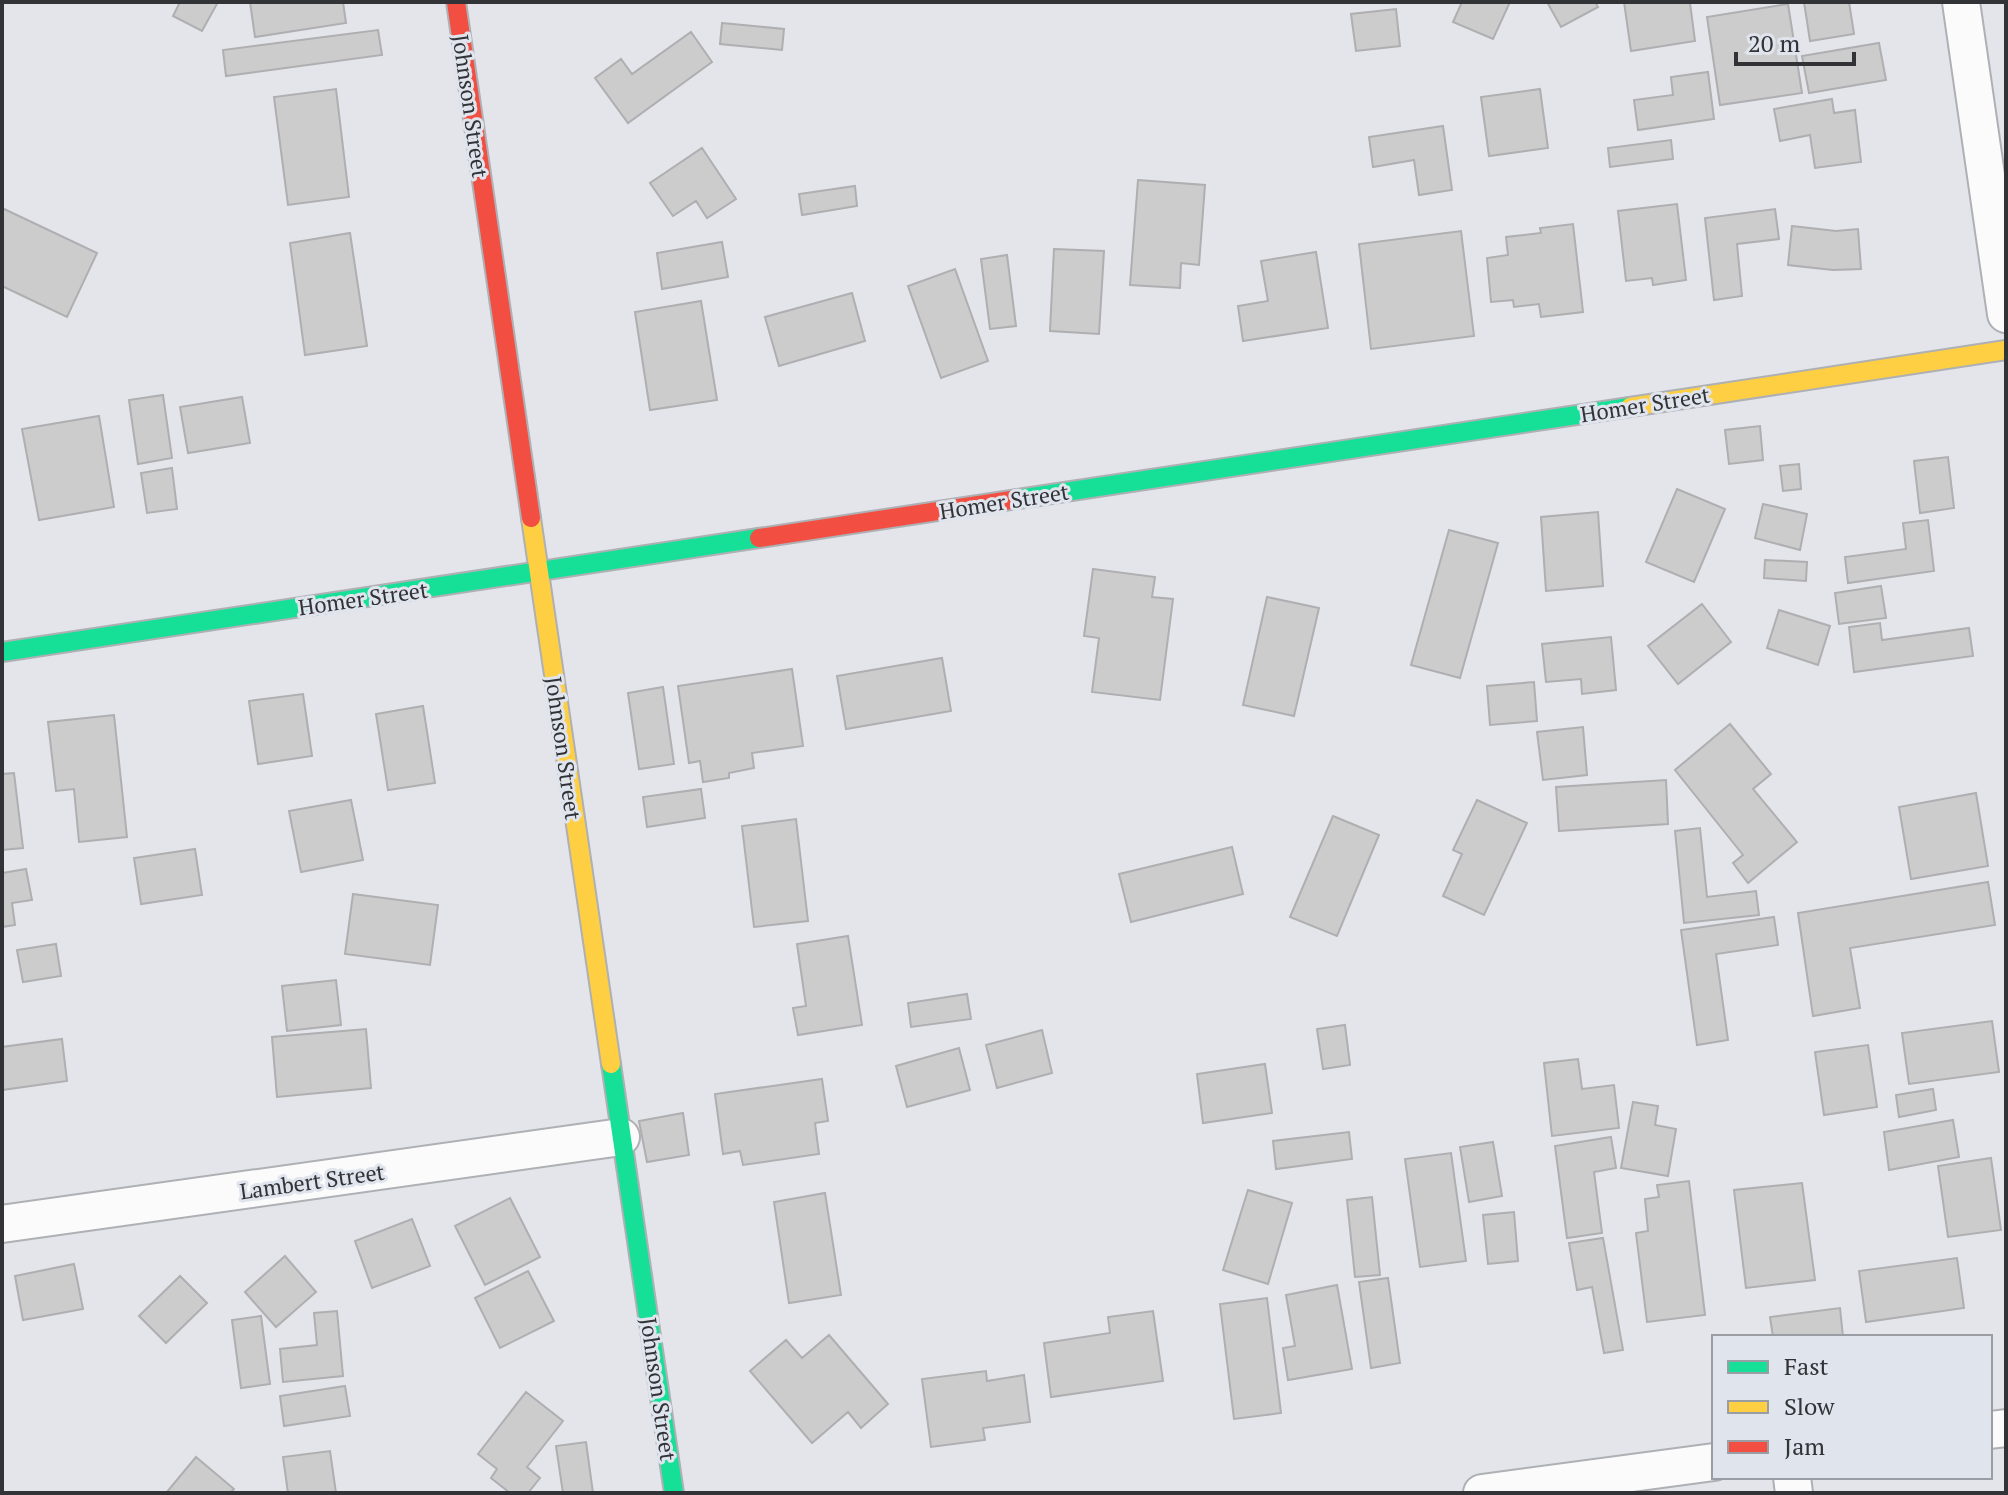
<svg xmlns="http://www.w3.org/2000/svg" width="2008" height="1495" font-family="'PT Serif',serif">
	<rect width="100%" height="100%" fill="#e3e5ea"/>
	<!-- building -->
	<path fill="#cdcccd" stroke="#afaeb0" stroke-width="2" d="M180,2H218L202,31L173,16Z
		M250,2H343L346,23L255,37Z
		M1462,2H1510L1493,39L1453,22Z
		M1547,2H1595L1598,7L1561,27Z
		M1624,2L1690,3L1695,41L1631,51Z
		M1804,2H1849L1854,34L1810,41Z
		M1788,4L1802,93L1720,105L1707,17Z
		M1396,9L1400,46L1356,51L1351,14Z
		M722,23L784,29L782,50L720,44Z
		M378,30L382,55L226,76L223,50Z
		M691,32L712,62L628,123L595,78L621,59L632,74Z
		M1879,43L1886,80L1809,93L1802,56Z
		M1708,72L1714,119L1638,130L1634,100L1673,95L1671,77Z
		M336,89L349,197L288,205L274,97Z
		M1540,89L1548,148L1489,156L1481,97Z
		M1832,99L1834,113L1855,110L1861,162L1815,168L1810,135L1780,141L1774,109Z
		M1443,126L1452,190L1419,195L1414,160L1373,167L1369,137Z
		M1671,140L1673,159L1610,167L1608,148Z
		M702,148L736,199L707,218L696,201L673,216L650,183Z
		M1138,180L1205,185L1199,265L1181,263L1180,288L1130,285Z
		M855,186L857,206L802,215L799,194Z
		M1677,204L1686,280L1653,285L1652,278L1626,281L1618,211Z
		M2,208L97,253L67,317L2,286Z
		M1775,209L1779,239L1737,244L1742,296L1714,300L1705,218Z
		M1573,224L1583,312L1541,317L1539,304L1514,307L1513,300L1491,302L1487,258L1508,255L1506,237L1541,233L1540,228Z
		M1792,226L1836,231L1858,229L1861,269L1833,270L1788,265Z
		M1461,231L1474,336L1371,349L1359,244Z
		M350,233L367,346L305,355L290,243Z
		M722,242L728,277L662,289L657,253Z
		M1054,249L1104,251L1099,334L1050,331Z
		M1316,252L1328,328L1243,341L1238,306L1268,301L1261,261Z
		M1007,255L1016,326L990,329L981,259Z
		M955,269L988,361L941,378L908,286Z
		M852,293L865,341L779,366L765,317Z
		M701,301L717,400L650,410L635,312Z
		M163,395L172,458L138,464L129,400Z
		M242,397L250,443L188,453L180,407Z
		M99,416L114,507L39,520L22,429Z
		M1760,426L1763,460L1729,464L1725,430Z
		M1948,457L1954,508L1920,513L1914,461Z
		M1799,464L1801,489L1783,491L1780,466Z
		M172,468L177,509L147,513L141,473Z
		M1677,489L1725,509L1694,582L1646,562Z
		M1763,504L1807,514L1800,550L1755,538Z
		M1598,512L1603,586L1546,591L1541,517Z
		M1928,520L1934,571L1848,583L1845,557L1906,549L1903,523Z
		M1449,530L1498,543L1460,678L1411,665Z
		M1765,560L1807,562L1806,581L1764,578Z
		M1093,569L1155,577L1152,597L1173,599L1160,700L1092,692L1099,638L1084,636Z
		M1881,586L1886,618L1839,624L1835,593Z
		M1267,597L1319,608L1294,716L1243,705Z
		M1702,604L1731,642L1678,684L1648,646Z
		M1779,610L1830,626L1818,665L1767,648Z
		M1880,623L1882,640L1969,628L1973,656L1854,672L1849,627Z
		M1611,637L1616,690L1582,694L1581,679L1546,682L1542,644Z
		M942,658L951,711L846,729L837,676Z
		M792,669L803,746L752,753L754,768L729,773V778L703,782L700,761L689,763L678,686Z
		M1534,682L1537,721L1490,725L1487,686Z
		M663,687L674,764L639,769L628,693Z
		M303,694L312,756L258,764L249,701Z
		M423,706L435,783L388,790L376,714Z
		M114,715L127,837L79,842L74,789L56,791L48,722Z
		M1730,724L1771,774L1753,789L1797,842L1748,883L1733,863L1743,855L1675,770Z
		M1583,727L1587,775L1543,780L1537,732Z
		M14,773L23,848L2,850V774Z
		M1666,780L1668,824L1559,831L1556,787Z
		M701,789L705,818L647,827L643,797Z
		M1976,793L1988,866L1911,879L1899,807Z
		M351,800L363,860L301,872L289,811Z
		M1477,800L1527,823L1484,915L1443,896L1462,854L1453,850Z
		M1333,816L1379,835L1337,936L1290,917Z
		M796,819L808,921L754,927L742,826Z
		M1700,828L1707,897L1756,891L1759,915L1684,923L1675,831Z
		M1232,847L1243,894L1131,922L1119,874Z
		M195,849L202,895L141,904L134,858Z
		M26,869L32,900L12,903L15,925L2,927V873Z
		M1988,882L1995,925L1850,948L1860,1008L1813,1016L1798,913Z
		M353,894L438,905L430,965L345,954Z
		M1774,917L1778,945L1716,954L1728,1040L1697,1045L1681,930Z
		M848,936L862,1025L798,1035L793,1008L806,1006L797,944Z
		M56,944L61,976L23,982L17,950Z
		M336,980L341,1025L287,1031L282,986Z
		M967,994L971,1019L911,1027L908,1003Z
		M1992,1021L1999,1072L1909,1084L1902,1033Z
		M1345,1025L1350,1065L1323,1069L1317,1029Z
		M366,1029L371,1088L277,1097L272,1037Z
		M1042,1030L1052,1073L997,1088L986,1045Z
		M62,1039L67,1081L2,1090V1047Z
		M1868,1045L1877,1107L1824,1115L1815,1052Z
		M959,1048L970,1090L907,1107L896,1066Z
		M1578,1059L1582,1089L1614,1085L1619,1128L1552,1136L1544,1063Z
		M1265,1064L1272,1113L1203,1123L1197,1074Z
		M822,1079L828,1121L815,1123L819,1154L743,1165L740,1151L723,1154L715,1094Z
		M1933,1089L1936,1110L1899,1117L1896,1095Z
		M1633,1102L1658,1106L1655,1125L1676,1129L1668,1176L1621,1168Z
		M683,1113L689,1155L647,1162L639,1121Z
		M1953,1120L1959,1157L1889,1170L1884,1132Z
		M1349,1132L1352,1159L1276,1169L1273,1141Z
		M1611,1137L1616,1168L1594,1172L1602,1233L1567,1238L1555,1146Z
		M1493,1142L1502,1196L1469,1202L1460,1147Z
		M1451,1153L1466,1261L1420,1267L1405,1159Z
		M1991,1158L2001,1230L1948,1237L1938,1166Z
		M1689,1181L1705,1315L1647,1322L1636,1233L1648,1231L1645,1199L1659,1197L1657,1185Z
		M1802,1183L1815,1280L1746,1288L1734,1190Z
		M1248,1190L1292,1203L1268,1284L1223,1270Z
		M825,1193L841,1295L789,1303L774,1202Z
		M1372,1197L1380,1275L1355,1277L1347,1200Z
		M510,1198L540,1257L485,1285L455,1226Z
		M1514,1212L1518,1261L1488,1264L1483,1215Z
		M412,1219L430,1266L372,1288L355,1241Z
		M1603,1238L1623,1350L1604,1353L1592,1287L1577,1290L1569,1243Z
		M285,1256L316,1292L276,1327L245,1292Z
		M1957,1258L1964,1308L1866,1322L1859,1271Z
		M74,1264L83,1309L23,1320L15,1276Z
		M528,1271L554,1321L500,1348L475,1298Z
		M180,1276L207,1303L166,1343L139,1316Z
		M1388,1278L1400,1363L1371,1368L1359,1282Z
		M1337,1285L1352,1369L1288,1380L1283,1348L1295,1346L1286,1295Z
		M1267,1298L1281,1413L1234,1419L1220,1304Z
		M1840,1308L1843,1337H1773L1770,1317Z
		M337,1311L343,1376L283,1382L280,1349L317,1345L314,1313Z
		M1153,1311L1163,1381L1051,1397L1044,1343L1110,1333L1108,1317Z
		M261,1316L270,1384L241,1388L232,1320Z
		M829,1335L888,1404L861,1428L848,1412L812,1443L750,1371L786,1340L802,1358Z
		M986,1371L987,1381L1024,1375L1030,1422L983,1428L985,1440L931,1447L922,1379Z
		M345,1386L350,1416L284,1426L280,1396Z
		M526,1392L563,1421L527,1467L540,1478L528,1493H510L491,1478L497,1469L478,1454Z
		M586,1442L593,1493H563L556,1446Z
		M330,1451L336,1493H288L283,1457Z
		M196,1457L234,1489L230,1493H166Z"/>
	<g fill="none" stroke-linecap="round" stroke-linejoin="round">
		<defs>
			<path id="street" d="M1961,2L2006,314
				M2,1224L621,1137
				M1990,1430L2006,1428
				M1792,1477L1794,1493
				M1482,1493L1714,1462"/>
			<path id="fast" d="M1018,499L1630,407
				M2,652L759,538
				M611,1064L674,1493"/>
			<path id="slow" d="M1630,407L2006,350
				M531,518L611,1064"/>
			<path id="jam" d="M456,2L531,518
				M759,538L1018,499"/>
		</defs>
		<!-- street casing -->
		<use href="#street" stroke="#aeb0b4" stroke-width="40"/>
		<!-- fast casing -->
		<use href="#fast" stroke="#aeb0b4" stroke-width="22"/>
		<!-- slow casing -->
		<use href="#slow" stroke="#aeb0b4" stroke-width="22"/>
		<!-- jam casing -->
		<use href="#jam" stroke="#aeb0b4" stroke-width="22"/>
		<!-- street -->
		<use href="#street" stroke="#fbfbfc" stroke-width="36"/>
		<!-- fast -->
		<use href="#fast" stroke="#16e098" stroke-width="18"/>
		<!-- slow -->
		<use href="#slow" stroke="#ffcf43" stroke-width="18"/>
		<!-- jam -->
		<use href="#jam" stroke="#f24e42" stroke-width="18"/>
	</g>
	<g text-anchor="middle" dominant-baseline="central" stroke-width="6" stroke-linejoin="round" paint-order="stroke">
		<!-- street labels -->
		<g font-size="22" fill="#313336" stroke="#e0e4ed">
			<text transform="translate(471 106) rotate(82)">Johnson Street</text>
			<text transform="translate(1645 404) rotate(-9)">Homer Street</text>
			<text transform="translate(1004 501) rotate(-9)">Homer Street</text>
			<text transform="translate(363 598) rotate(-8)">Homer Street</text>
			<text transform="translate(564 748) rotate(82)">Johnson Street</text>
			<text transform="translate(312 1181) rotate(-8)">Lambert Street</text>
			<text transform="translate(659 1389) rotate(82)">Johnson Street</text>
		</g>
	</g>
	<!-- border -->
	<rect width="2008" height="1495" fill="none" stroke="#313336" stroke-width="8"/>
	<!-- legend -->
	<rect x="1712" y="1335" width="280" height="144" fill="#e0e4ed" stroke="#9a9da4" stroke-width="2"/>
	<rect x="1728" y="1361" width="40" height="12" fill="#16e098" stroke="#9a9da4" stroke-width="2"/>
	<text x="1784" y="1375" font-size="24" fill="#313336">Fast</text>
	<rect x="1728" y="1401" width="40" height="12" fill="#ffcf43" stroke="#9a9da4" stroke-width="2"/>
	<text x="1784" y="1415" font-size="24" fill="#313336">Slow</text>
	<rect x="1728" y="1441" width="40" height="12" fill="#f24e42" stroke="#9a9da4" stroke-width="2"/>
	<text x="1784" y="1455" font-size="24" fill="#313336">Jam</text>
	<!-- scale -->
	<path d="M1736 52v12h118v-12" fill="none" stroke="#313336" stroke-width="4"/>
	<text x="1748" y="52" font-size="24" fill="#313336" stroke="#e0e4ed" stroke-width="6" paint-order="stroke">20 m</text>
</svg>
